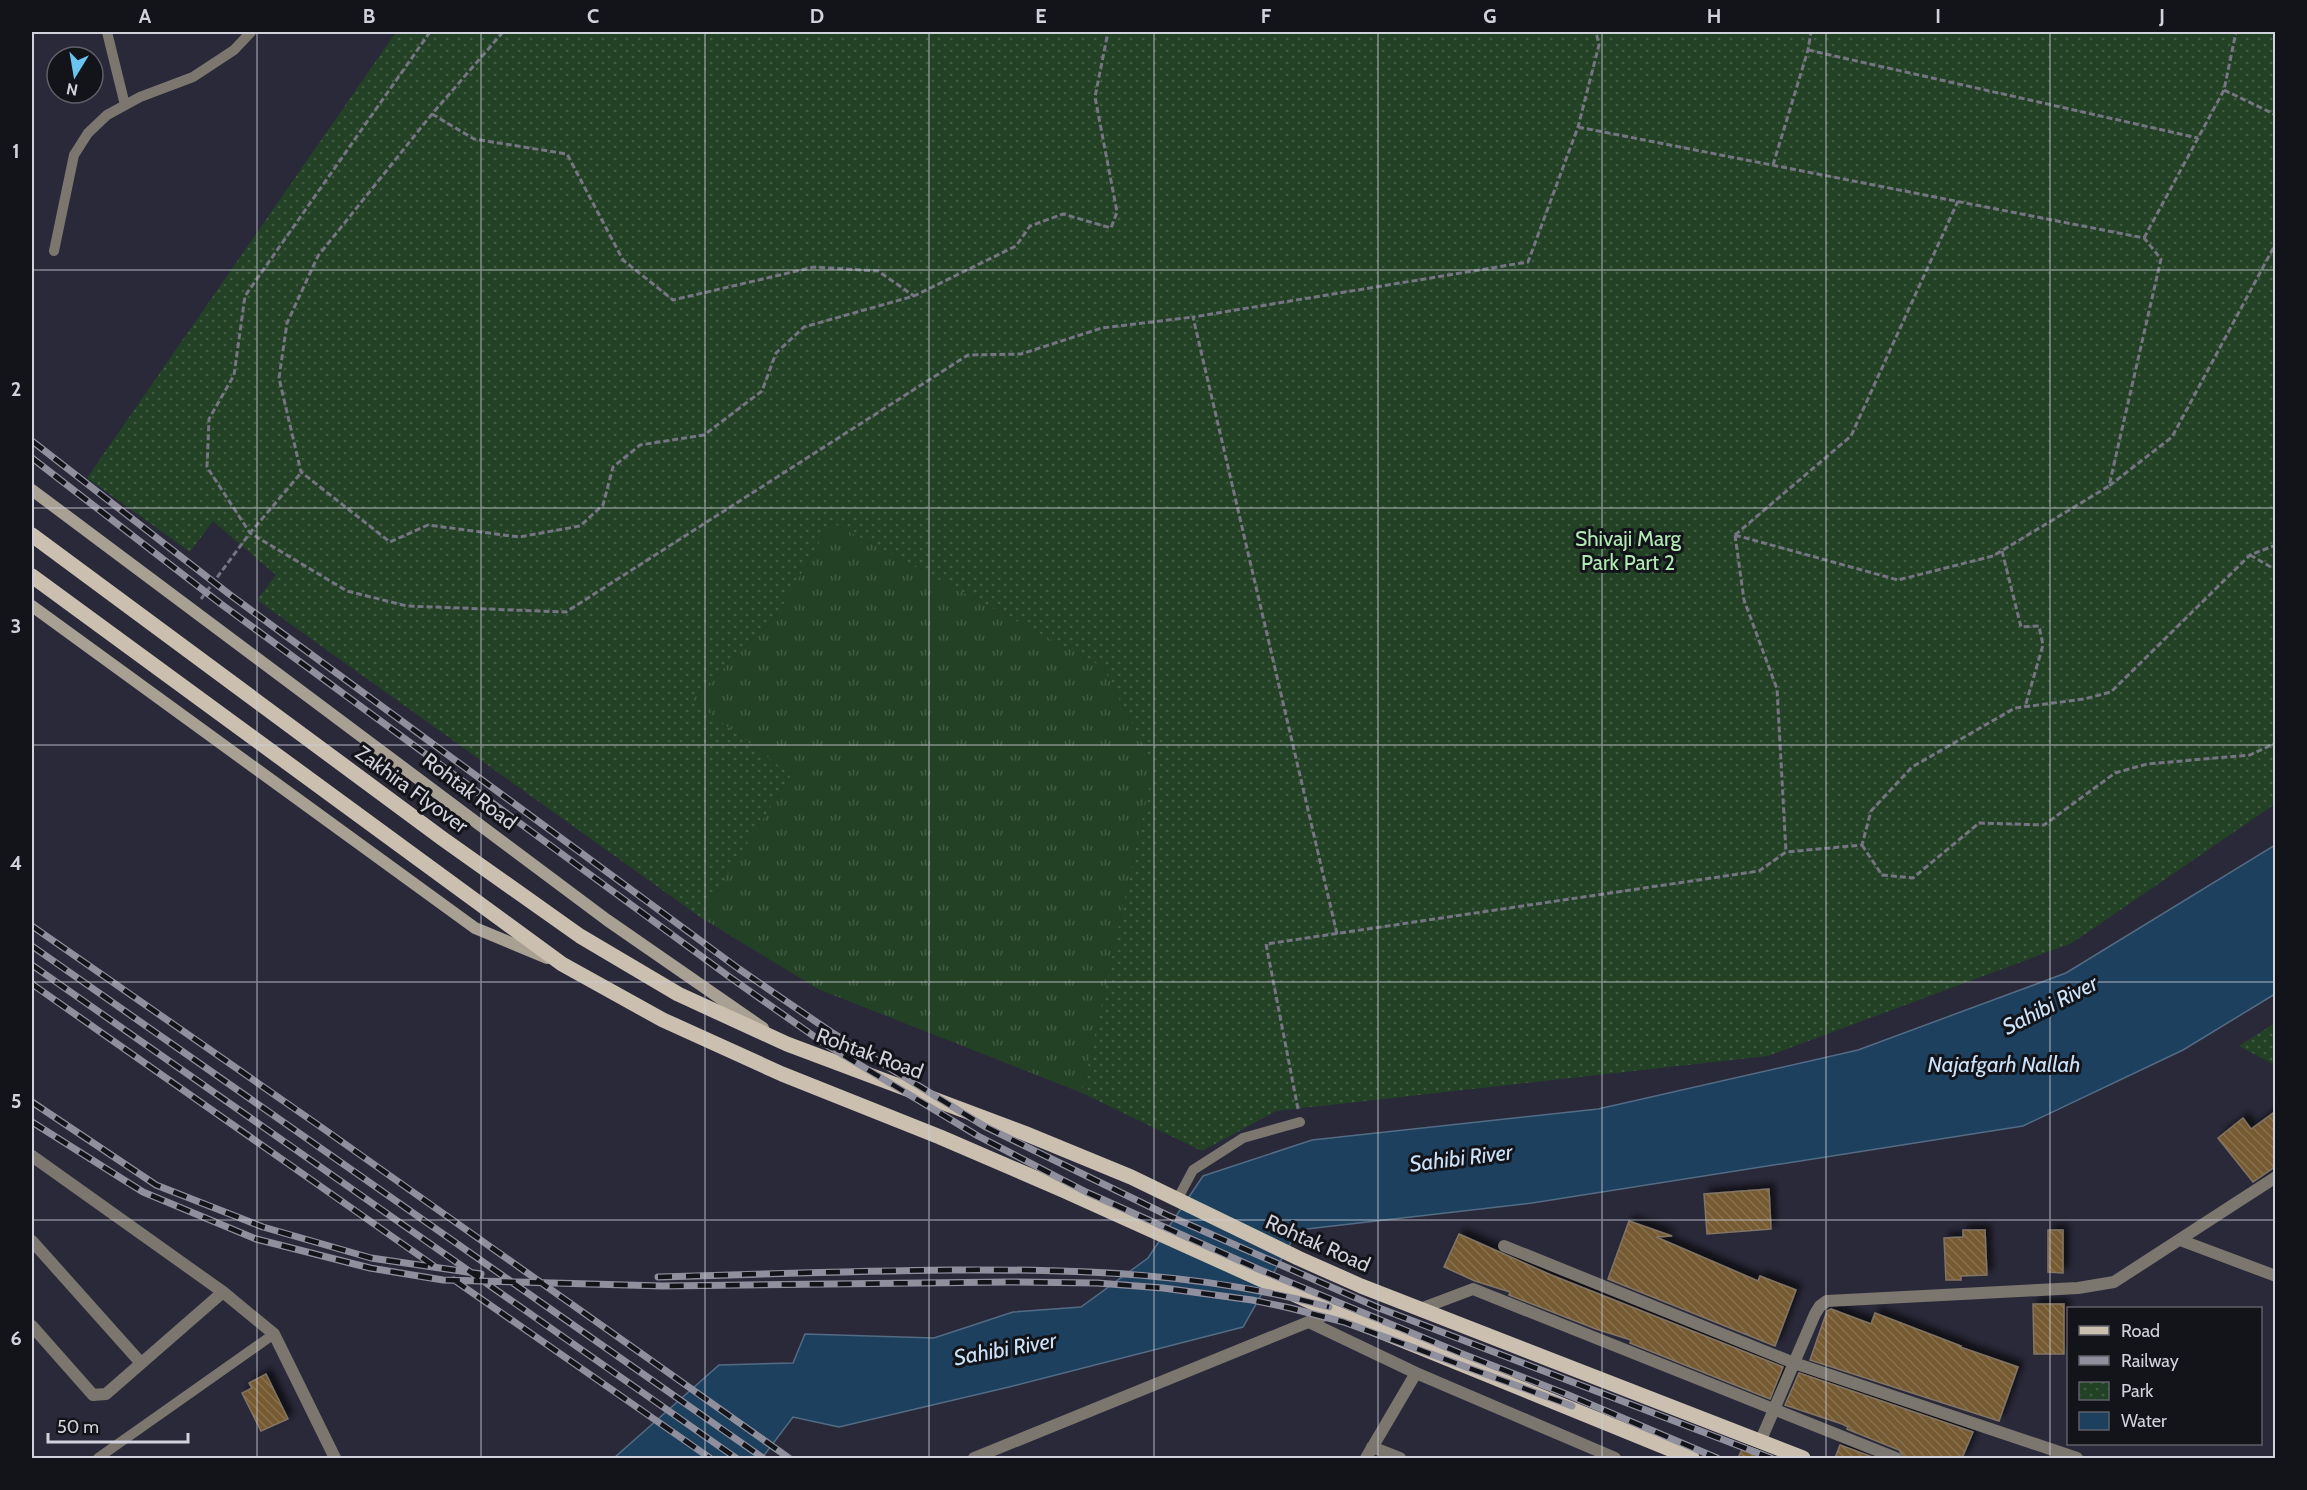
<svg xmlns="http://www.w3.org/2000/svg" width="2307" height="1490" font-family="Cabin,sans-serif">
	<defs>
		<pattern id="grass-tufts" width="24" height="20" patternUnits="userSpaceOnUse" patternTransform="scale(1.5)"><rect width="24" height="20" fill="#234225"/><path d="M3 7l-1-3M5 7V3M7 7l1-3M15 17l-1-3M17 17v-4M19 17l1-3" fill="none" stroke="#425c44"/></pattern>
		<pattern id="park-dots" width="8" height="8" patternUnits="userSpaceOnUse" patternTransform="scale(1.5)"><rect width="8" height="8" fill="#234225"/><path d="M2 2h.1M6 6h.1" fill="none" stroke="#425c44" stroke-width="1.8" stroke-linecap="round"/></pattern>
		<pattern id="building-back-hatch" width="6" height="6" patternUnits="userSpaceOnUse" patternTransform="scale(1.5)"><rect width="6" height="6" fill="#755a32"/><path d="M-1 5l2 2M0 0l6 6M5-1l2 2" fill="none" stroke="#88714f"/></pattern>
		<filter id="shadow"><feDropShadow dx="5.5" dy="-5.5" stdDeviation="3" flood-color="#0009"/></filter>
	</defs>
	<rect width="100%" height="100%" fill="#2a293a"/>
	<!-- grass -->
	<path fill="url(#grass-tufts)" d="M831,522L1103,667L1154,766L1082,1093L818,989L700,917L791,775L692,700L777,615Z"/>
	<!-- park -->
	<path fill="url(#park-dots)" d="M396,32H2275V804L2072,943L1768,1056L1276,1111L1202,1151L1082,1093L1154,766L1103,667L831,522L777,615L692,700L791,775L700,917L257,600L276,575L213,521L190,552L87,478Z
		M2275,1023V1065L2239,1046Z"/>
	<!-- water -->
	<path fill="#1c405e" stroke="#536c84" stroke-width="1.5" d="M2275,845V994L2183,1050L2023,1126L1532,1203L1298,1230L1243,1327L1009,1387L839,1427L793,1417L762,1458H614L719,1365L793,1363L805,1334L934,1338L1013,1312L1081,1307L1148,1258L1203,1176L1312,1140L1598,1109L1858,1050L2066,973Z"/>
	<!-- building -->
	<path fill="url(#building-back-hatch)" stroke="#827564" stroke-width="1.5" filter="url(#shadow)" d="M2276,1111V1166L2253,1182L2218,1138L2243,1118L2251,1129Z
		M1769,1189L1771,1229L1707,1234L1704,1194Z
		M1629,1221L1672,1236L1656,1237L1758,1281L1760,1276L1796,1290L1775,1346L1608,1279Z
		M1963,1230H1985L1987,1275L1961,1276V1280H1946L1944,1238L1963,1237Z
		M2048,1230H2063V1273L2048,1272Z
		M1459,1234L1551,1275L1783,1367L1770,1399L1630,1343L1631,1340L1596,1329L1509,1295L1510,1292L1475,1281L1444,1267Z
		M2033,1304H2064V1354H2034Z
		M1831,1309L1871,1324L1875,1313L1961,1346L1960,1347L2018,1367L1999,1421L1810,1360L1827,1311Z
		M1799,1373L1973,1432L1962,1458H1904L1899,1450L1847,1429L1848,1427L1842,1424L1785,1405Z
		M266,1374L288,1419L261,1431L242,1393L252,1388L249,1383Z
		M1744,1445L1777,1458H1738Z
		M1840,1445L1875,1458H1835Z"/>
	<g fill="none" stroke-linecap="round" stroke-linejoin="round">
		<!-- path -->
		<path stroke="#767583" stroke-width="3" stroke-dasharray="6 3" stroke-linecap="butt" d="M430,32L245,296L234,375L209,419L207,467L250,533L347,591L407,606L566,612L968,355L1021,354L1102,328L1193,317
			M503,32L432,114L318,256L287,323L279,378L301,472L390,542L428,525L519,537L580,526L603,505L613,467L640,445L704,435L762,391L776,353L804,327L914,296L1016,246L1030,226L1063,214L1111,228L1117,212L1095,97L1108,32
			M1808,50L2198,138
			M2224,90L2276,115
			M432,114L474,139L567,154L623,260L673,300L814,267L878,271L914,296
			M1578,127L2144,238L2161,259L2109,486L2172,437L2276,243
			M1773,165L1808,50L1811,32
			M2144,238L2224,90L2236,32
			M1735,535L1851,436L1958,201
			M1735,535L1898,580L1993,556L2109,486
			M1735,535L1744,600L1777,689L1786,852
			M2002,551L2021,627L2039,626L2043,645L2025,707
			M2250,555L2276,570
			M201,599L250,533L301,473
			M1862,845L1882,875L1913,878L1979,823L2044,825L2115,773L2147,764L2250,755L2276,743
			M1337,934L1193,317L1528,262L1578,127L1599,45L1596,32
			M1298,1109L1266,944L1759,871L1786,852L1862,845L1871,811L1912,767L2015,708L2084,699L2111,692L2250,555L2276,545"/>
		<!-- service -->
		<path stroke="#7b766e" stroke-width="10" d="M107,32L125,105
			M54,251L74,155L88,133L107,115L140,97L193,77L234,50L251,32
			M1177,1200L1193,1170L1243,1138L1300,1122
			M98,1458L274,1334"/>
		<!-- minor -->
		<path stroke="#7b766e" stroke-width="12" d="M32,1156L223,1292L274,1334L335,1458
			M2180,1240L2276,1276
			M32,1241L141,1363
			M1504,1246L1794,1363L2077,1458
			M1420,1309L1473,1289L1896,1458
			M1309,1322L1416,1373L1615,1458
			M32,1326L93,1395L106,1394L223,1292
			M1760,1442L1815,1314L1820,1306L1827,1301L2078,1288L2114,1282L2276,1177
			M1372,1447L1400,1458
			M1366,1458L1416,1373"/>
		<!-- tertiary -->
		<path stroke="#7b766e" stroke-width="12" d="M974,1458L1333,1312"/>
		<!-- secondary -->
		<path stroke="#a8a093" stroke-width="12" d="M32,490L607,920L763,1028
			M32,606L475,928L547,958"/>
		<!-- primary -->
		<path stroke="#cbc0b0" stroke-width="15" d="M32,535L443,839L580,936L678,994L787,1044L1024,1133L1131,1177L1298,1258L1361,1286L1803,1458
			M32,576L562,964L663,1020L782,1074L940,1137L1063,1190L1333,1312L1692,1458"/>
		<defs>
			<path id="rail" d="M32,441L229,594L739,969L831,1032L984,1126L1167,1215L1379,1308L1771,1458
				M32,458L221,604L731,978L825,1044L978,1136L1086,1192L1258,1269L1460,1353L1566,1394L1717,1458
				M32,926L321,1127L789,1458
				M32,946L763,1458
				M32,965L736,1458
				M32,984L434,1266
				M32,1102L156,1185L263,1227L371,1258L481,1274
				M32,1122L143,1192L256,1239L370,1268L443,1280L663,1286L1008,1282L1097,1283L1163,1288L1252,1300L1290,1308L1344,1322L1572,1406
				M658,1277C756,1274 854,1271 952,1270C1079,1269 1206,1273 1329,1307
				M454,1280L710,1458"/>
		</defs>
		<!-- rail casing -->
		<use href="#rail" stroke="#908f9d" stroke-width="7"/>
		<!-- rail -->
		<use href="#rail" stroke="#13131a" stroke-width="4.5" stroke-dasharray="14" stroke-linecap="butt"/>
	</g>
	<!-- grid -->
	<path fill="none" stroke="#d2d2dd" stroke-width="1.5" stroke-opacity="0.55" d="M257,32V1458M481,32V1458M705,32V1458M929,32V1458M1154,32V1458M1378,32V1458M1602,32V1458M1826,32V1458M2050,32V1458M32,270H2276M32,508H2276M32,745H2276M32,982H2276M32,1220H2276"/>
	<g text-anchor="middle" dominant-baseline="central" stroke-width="6" stroke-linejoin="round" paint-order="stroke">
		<!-- park labels -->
		<g font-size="21" fill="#b1ebb3" stroke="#13131a">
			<text x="1628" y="538">Shivaji Marg<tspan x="1628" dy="24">Park Part 2</tspan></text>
		</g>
		<!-- street labels -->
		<g font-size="21" fill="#d2d2dd" stroke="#13131a">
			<text transform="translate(412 789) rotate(36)">Zakhira Flyover</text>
			<text transform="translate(470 791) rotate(37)">Rohtak Road</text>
			<text transform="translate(870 1053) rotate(20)">Rohtak Road</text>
			<text transform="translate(1318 1243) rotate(24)">Rohtak Road</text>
		</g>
		<!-- water labels -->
		<g font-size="22" font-style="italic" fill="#cbe2f8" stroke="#13131a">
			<text transform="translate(2050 1005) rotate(-27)">Sahibi River</text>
			<text x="2004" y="1064">Najafgarh Nallah</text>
			<text transform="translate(1461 1158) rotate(-7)">Sahibi River</text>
			<text transform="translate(1005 1349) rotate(-10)">Sahibi River</text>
		</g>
	</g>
	<!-- border -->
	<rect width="2307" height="1490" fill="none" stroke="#13131a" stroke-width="66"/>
	<!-- legend -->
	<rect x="2067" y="1307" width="195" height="138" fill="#13131a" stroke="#5f5f68" stroke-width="1.5"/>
	<rect x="2079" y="1326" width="30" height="9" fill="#cbc0b0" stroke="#5f5f68" stroke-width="1.5"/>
	<text x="2121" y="1337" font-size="18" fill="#d2d2dd">Road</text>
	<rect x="2079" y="1356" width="30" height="9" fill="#908f9d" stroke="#5f5f68" stroke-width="1.5"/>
	<text x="2121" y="1367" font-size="18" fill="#d2d2dd">Railway</text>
	<rect x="2079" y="1382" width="30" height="18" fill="url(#park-dots)" stroke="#5f5f68" stroke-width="1.5"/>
	<text x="2121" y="1397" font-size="18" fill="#d2d2dd">Park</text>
	<rect x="2079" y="1412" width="30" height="18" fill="#1c405e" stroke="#5f5f68" stroke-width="1.5"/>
	<text x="2121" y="1427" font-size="18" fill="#d2d2dd">Water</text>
	<!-- north arrow -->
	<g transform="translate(75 75) rotate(191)"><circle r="28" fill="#13131a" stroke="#5f5f68" stroke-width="1.5"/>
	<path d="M0-4.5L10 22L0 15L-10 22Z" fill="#69c4f1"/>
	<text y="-9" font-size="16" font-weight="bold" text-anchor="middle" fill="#d2d2dd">N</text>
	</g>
	<!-- scale -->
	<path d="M48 1433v9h140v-9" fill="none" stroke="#d2d2dd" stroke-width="3"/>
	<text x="57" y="1433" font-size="18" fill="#d2d2dd" stroke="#13131a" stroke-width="4.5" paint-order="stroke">50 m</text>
	<rect x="33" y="33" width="2241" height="1424" fill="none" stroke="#d2d2dd" stroke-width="2"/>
	<g font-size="20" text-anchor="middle" font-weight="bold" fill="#d2d2dd">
		<text x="145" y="23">A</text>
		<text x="369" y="23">B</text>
		<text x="593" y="23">C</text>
		<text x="817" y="23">D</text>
		<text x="1041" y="23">E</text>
		<text x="1266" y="23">F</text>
		<text x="1490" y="23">G</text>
		<text x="1714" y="23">H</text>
		<text x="1938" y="23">I</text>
		<text x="2162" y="23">J</text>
		<text x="16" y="158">1</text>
		<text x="16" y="396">2</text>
		<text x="16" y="633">3</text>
		<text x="16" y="870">4</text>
		<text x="16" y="1108">5</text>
		<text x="16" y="1345">6</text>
	</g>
</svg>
